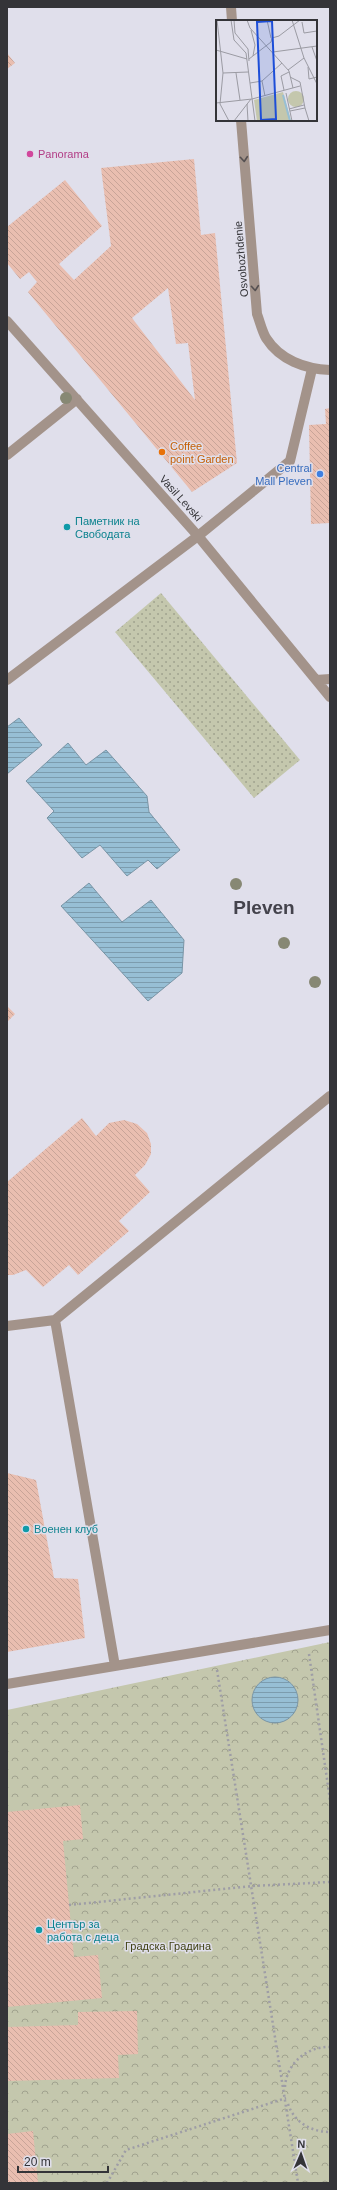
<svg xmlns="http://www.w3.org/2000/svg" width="337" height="2190" font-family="Arial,sans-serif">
	<defs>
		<pattern id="grass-dots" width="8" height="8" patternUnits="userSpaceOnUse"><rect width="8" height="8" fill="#c4c7ad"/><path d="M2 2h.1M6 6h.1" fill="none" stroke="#a0a28e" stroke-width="1.8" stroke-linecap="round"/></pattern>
		<pattern id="park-crowns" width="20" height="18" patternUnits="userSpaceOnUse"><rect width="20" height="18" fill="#c4c7ad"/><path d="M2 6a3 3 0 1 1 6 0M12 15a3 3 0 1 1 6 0" fill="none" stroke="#a0a28e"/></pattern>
		<pattern id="water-rules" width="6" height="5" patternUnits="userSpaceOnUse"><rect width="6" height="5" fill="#97bfd5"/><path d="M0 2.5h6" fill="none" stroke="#7c9cae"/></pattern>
		<pattern id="building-back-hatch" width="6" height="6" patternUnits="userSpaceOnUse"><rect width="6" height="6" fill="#e9beb0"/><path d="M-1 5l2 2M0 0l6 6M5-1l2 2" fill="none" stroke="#c8a498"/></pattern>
	</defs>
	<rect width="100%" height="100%" fill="#e0dfeb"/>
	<!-- grass -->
	<path fill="url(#grass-dots)" d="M161,593L300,760L254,798L115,632Z"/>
	<!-- park -->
	<path fill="url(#park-crowns)" d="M330,1642V2183H7V1710Z"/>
	<!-- water -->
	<path fill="url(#water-rules)" stroke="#7995a6" d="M19,718L42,745L7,774V727Z
		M68,743L86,765L106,750L147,796L149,812L180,850L157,869L148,860L127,876L100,845L82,858L47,818L54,811L26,781Z
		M89,883L122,922L151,900L184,940L182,973L148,1001L61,906Z
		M252 1700a23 23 0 1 1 46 0a23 23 0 1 1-46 0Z"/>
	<!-- building -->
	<path fill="url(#building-back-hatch)" fill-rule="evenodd" d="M7,53L15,63L7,69Z
		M194,159L201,235L215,233L237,463L192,492L28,292L37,282L29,272L20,279L7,263V227L65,180L102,226L59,264L74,280L111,246L101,168ZM168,288L176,344L188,343L195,400L132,318Z
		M330,408V523L311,524L309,425L326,424L325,409Z
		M7,1006L15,1014L7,1022Z
		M82,1118L96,1136L109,1123L124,1120L137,1124L147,1133L151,1144V1154L145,1165L135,1175L150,1192L119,1221L129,1231L78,1275L69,1265L43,1287L26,1270L13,1275H7V1182Z
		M7,1473L36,1480L54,1578L78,1579L85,1638L7,1652Z
		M80,1805L83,1839L63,1841L74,1957L98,1955L102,1998L7,2007V1812Z
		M137,2011L138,2054L118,2055L119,2078L7,2081V2027L78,2025V2012Z
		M33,2131L38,2183H7V2134Z"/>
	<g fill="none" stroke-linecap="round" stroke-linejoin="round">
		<!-- path -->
		<path stroke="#9e9da6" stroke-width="2.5" stroke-dasharray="2 3" stroke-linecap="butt" d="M309,1654L330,1800
			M217,1670L298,2183
			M69,1905L252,1886L330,1882
			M285,2087C286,2064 307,2046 330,2047
			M288,2104C294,2122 311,2132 330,2132
			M107,2183L126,2150L286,2098"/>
		<!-- pedestrian -->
		<path stroke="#a3938a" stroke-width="10" d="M7,321L198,536L330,697
			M7,455L77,399
			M7,680L198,536L290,461L312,369
			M316,680L330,679
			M7,1326L55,1320
			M115,1666L55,1320L330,1096
			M7,1684L330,1630"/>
		<!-- minor -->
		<path stroke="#a3938a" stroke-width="10" d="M231,7L232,21
			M241,120L257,314C260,322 262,331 266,338C280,360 305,369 330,370"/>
	</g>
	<!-- trees -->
	<g fill="#878874">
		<circle cx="66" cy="398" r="6"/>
		<circle cx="236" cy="884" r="6"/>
		<circle cx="284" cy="943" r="6"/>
		<circle cx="315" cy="982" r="6"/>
	</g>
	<!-- one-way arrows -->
	<defs><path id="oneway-chevron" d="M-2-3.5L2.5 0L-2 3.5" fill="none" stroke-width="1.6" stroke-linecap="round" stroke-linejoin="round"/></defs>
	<g stroke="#555051">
		<use href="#oneway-chevron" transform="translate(244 159) rotate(85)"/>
		<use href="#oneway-chevron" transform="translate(255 288) rotate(85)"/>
	</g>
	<!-- markers -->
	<circle fill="#d1479c" stroke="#e0dfeb" stroke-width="1.5" cx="30" cy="154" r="4"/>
	<circle fill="#e8710a" stroke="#e0dfeb" stroke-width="1.5" cx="162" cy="452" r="4"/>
	<circle fill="#3f7fe0" stroke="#e0dfeb" stroke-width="1.5" cx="320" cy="474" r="4"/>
	<g fill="#0f9aa8" stroke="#e0dfeb" stroke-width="1.5">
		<circle cx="67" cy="527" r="4"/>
		<circle cx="26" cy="1529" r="4"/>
		<circle cx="39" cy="1930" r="4"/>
	</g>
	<g text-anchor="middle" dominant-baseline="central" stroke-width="3" stroke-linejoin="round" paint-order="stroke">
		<!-- hotel labels -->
		<g font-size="11" fill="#b23c85" stroke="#e0dfeb" text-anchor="start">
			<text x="38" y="154">Panorama</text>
		</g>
		<!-- street labels -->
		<g font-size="11" fill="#343438" stroke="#e0dfeb">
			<text transform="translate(241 259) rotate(-95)">Osvobozhdenie</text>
			<text transform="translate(181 498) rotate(48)">Vasil Levski</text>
		</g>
		<!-- food labels -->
		<g font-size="11" fill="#c56008" stroke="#e0dfeb" text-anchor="start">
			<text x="170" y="446">Coffee<tspan x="170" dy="13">point Garden</tspan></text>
		</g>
		<!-- shop labels -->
		<g font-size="11" fill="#366cbe" stroke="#e0dfeb" text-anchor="end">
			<text x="312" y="468">Central<tspan x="312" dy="13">Mall Pleven</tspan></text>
		</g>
		<!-- culture labels -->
		<g font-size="11" fill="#0d838f" stroke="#e0dfeb" text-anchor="start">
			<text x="75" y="521">Паметник на<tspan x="75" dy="13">Свободата</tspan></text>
			<text x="34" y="1529">Военен клуб</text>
			<text x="47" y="1924">Център за<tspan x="47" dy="13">работа с деца</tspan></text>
		</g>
		<!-- park labels -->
		<g font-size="11" fill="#3f4112" stroke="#e0dfeb">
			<text x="168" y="1946">Градска Градина</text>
		</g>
		<!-- town labels -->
		<g font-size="19" font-weight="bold" fill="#44434c" stroke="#e0dfeb">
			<text x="264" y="907">Pleven</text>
		</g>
	</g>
	<!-- overview -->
	<g transform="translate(216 20)">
		<rect width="101" height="101" fill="#e0dfeb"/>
		<path d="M72 79a8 8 0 1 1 16 0a8 8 0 1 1-16 0ZM67,72L75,101H41L38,80Z" fill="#c4c7ad"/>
		<path fill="none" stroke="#97bfd5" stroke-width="2" d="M67,75L74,101"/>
		<path fill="none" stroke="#9b9ba3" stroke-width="1" d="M1,0L7,53L4,84L13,101M15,0L18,20L30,33L39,101M18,0L19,13L32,29L33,41M31,0L34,8L73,51L77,68M51,0L55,18M76,0L88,38L101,64M86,2L88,13L101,11M35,10L39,25L37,36M56,18L63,16L84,0M96,27L101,41M0,30L31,39M57,32L101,26M33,39L55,22L56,18M92,47L93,59L101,57M72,50L88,38M7,53L32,52M20,53L24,80M74,57L84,62L89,88M34,63L46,61M68,70L65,56L73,52M70,73L76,101M49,76L46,61L66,43M0,83L36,79L84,66M31,84L32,101M73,89L88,85M74,91L89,88L93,101M18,101L35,79"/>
		<path fill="#1d4ed8" fill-opacity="0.15" stroke="#1d4ed8" stroke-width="2" d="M56,1L60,99L45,100L41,2Z"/>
		<rect width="101" height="101" fill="none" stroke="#343438" stroke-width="2"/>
	</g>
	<!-- border -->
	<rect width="337" height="2190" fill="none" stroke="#343438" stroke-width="16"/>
	<!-- north arrow -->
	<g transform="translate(301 2154) rotate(2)" stroke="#e0dfeb" stroke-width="3" paint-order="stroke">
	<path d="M0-3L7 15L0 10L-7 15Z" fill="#343438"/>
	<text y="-6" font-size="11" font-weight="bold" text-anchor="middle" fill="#343438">N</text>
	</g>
	<!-- scale -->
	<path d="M18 2166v6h90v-6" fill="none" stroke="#343438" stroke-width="2"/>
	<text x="24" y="2166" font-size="12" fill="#343438" stroke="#e0dfeb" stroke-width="3" paint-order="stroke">20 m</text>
</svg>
